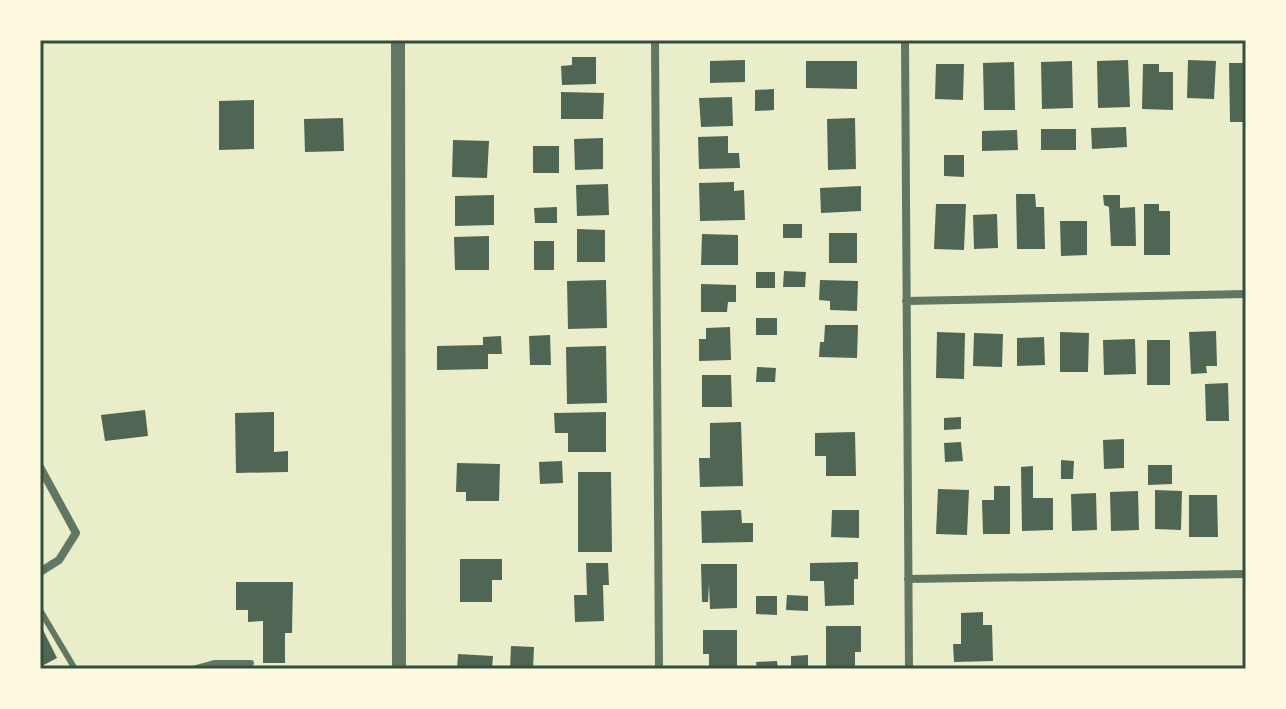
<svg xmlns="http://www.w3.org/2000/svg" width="1286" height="709" font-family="Manrope,sans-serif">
	<rect width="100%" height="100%" fill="#e9edc9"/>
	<!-- building -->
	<path fill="#4f6655" d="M572,57H596V84L562,85L561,66L572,65Z
		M745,60V82L710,83V61Z
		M1128,60L1130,107L1098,108L1097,61Z
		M1188,60L1216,61L1214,99L1187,98Z
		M806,61H857V89L806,88Z
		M1072,61L1073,108L1042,109L1041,62Z
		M1014,62L1015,110H984L983,63Z
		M1229,63H1246V122H1230Z
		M936,64H964L963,100L935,99Z
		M1143,64H1159V72H1173V110L1142,109Z
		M774,89V110L755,111V90Z
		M561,92L604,93L603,119H561Z
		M732,97L733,126L701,127L699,98Z
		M254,100V149L219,150V101Z
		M343,118L344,151L305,152L304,119Z
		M855,118L856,169L828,170L827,119Z
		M1126,127L1127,147L1092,149L1091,128Z
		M1041,129H1076V150H1041Z
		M1017,130L1018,150L982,151V131Z
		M728,136V153H739L740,168L699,169L698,137Z
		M603,138V169L575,170L574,139Z
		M453,140L489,141L487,178L452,177Z
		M533,146H559V173H533Z
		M944,155H964V177L944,176Z
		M734,182V191L744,190L745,220L700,221L699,183Z
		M608,184L609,215L577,216L576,185Z
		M861,186V211L821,213L820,188Z
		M1016,194H1035L1036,207H1044L1045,249H1017Z
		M494,195V225L455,226V196Z
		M1103,195H1120V208L1135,207L1136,246H1111L1109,207L1104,205Z
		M936,204H966L964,250L934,249Z
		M1144,204H1159V211H1170V255H1144Z
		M557,207V223H535L534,208Z
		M997,214L998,248L974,249L973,215Z
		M1060,221H1087V255L1061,256Z
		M783,224H802V238H783Z
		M577,229L605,230V262H577Z
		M829,233H857V263H829Z
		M702,234L738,235V265H701Z
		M489,236V270H455L454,237Z
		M534,241H554V270H534Z
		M784,271L806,272L805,287H783Z
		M756,272H775V288H756Z
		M606,280L607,328L568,329L567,281Z
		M820,280L858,281L857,311L830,310V301L819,300Z
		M701,284L736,285V302H728L727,312H701Z
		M756,318H777V335H756Z
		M825,325H858L857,358L819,357L820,342H824Z
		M730,327L731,360L699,361V339H706V328Z
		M1216,331L1217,366H1206L1207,373L1191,374L1189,332Z
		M937,332L965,333L964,379L936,378Z
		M1060,332L1089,333L1088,372H1060Z
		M974,333L1003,334L1002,367L973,366Z
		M550,335L551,365H530L529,336Z
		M501,336L502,354H488V369L437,370V346L483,345V337Z
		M1044,337L1045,365L1017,366V338Z
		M1135,339L1136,374L1104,375L1103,340Z
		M1147,340H1170V385H1147Z
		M606,346L607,403L567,404L566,347Z
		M757,367L776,368L775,382H756Z
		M702,375H731L732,407H702Z
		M1228,383L1229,421H1206L1205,384Z
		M145,410L148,436L105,441L101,415Z
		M274,412V452L288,451V472L236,473L235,413Z
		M606,412V452H568V433H555L554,413Z
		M961,417V429L944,430V418Z
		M741,422L743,486L700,487L699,458H710V423Z
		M855,432L856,476H826V456H815V433Z
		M1124,439V468L1104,469L1103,440Z
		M961,442L963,461L945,462L944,443Z
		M1061,460L1074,461L1073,479H1061Z
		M562,461L563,483L540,484L539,462Z
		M457,463L500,464L499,501H466V492H456Z
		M1148,465H1172V484L1148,485Z
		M1033,466V498H1053V530L1022,531L1021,467Z
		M578,472H611L612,552H578Z
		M994,486H1010V534H983L982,500H994Z
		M938,489L969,490L967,535L936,534Z
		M1155,490L1182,491L1181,530L1155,529Z
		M1138,491L1139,530L1111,531L1110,492Z
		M1096,493L1097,530L1072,531L1071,494Z
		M1189,495H1217L1218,537H1189Z
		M741,510L742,523H753V542L702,543L701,511Z
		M832,510H859V538L831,537Z
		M460,559H502V580H492V602H460Z
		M858,562V579H854V605L825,606L824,581H810V563Z
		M586,563H608L609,585H603L604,621L575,622L574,595H587Z
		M701,564H737V608L710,609L709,584L708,602H702Z
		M236,582H293L292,633H285V663H263V621L248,622V610H236Z
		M787,595L808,596V611L786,610Z
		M756,596H777V615L756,614Z
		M983,612V625H992L993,661L954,662L953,644H961V613Z
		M40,624L57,658L40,667Z
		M826,626H861V652H855V669H826Z
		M703,630H737V669H709V654H703Z
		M511,646L534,647L533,669H510Z
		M458,654L493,656L492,669H457Z
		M808,655V669H791V656Z
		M777,661L778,669H757L756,662Z"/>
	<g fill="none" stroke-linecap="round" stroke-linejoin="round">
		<!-- service -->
		<path stroke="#617663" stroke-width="6" d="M40,610L75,669
			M193,669L215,663H251"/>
		<!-- minor -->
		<path stroke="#617663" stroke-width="8" d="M655,40L659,669
			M905,40L909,669
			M906,301L1246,294
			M40,467L76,533L59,560L40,572
			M908,579L1246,574"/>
		<!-- tertiary -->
		<path stroke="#617663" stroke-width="14" d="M398,40L399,669"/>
	</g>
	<!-- border -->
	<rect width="1286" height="709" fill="none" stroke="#fefae0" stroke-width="84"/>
	<rect x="42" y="42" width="1202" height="625" fill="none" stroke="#344e41" stroke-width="3"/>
</svg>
